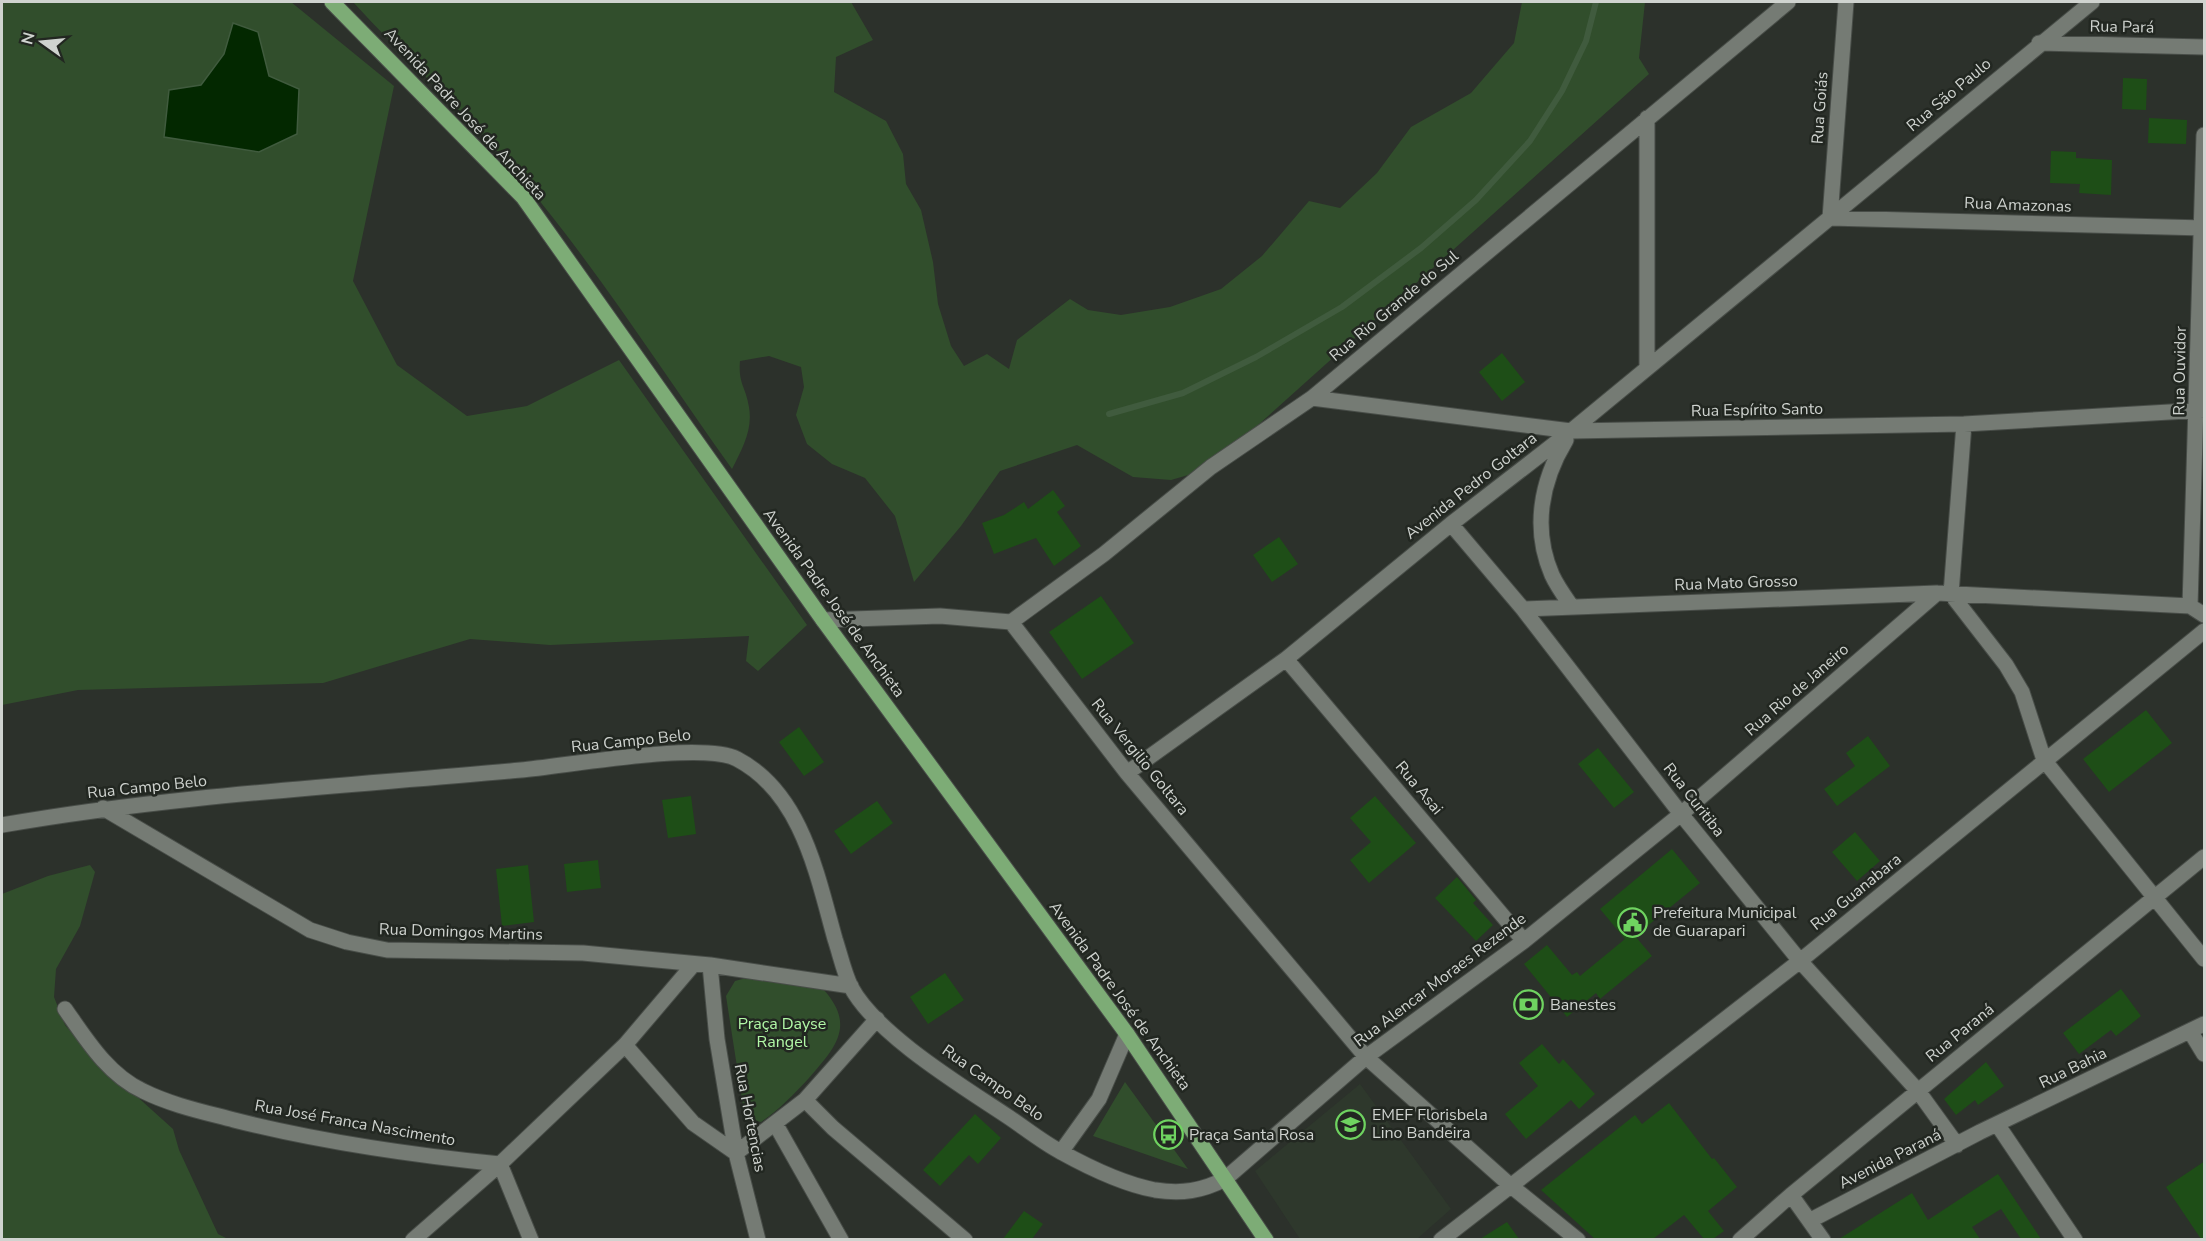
<svg xmlns="http://www.w3.org/2000/svg" width="2206" height="1241" font-family="'Nunito Sans',sans-serif">
	<rect width="100%" height="100%" fill="#2c312b"/>
	<!-- built -->
	<path fill="#2e382c" d="M1360,1084L1451,1209L1417,1239H1300L1255,1171Z"/>
	<!-- green -->
	<path fill="#314e2c" d="M2,2H291L394,86L353,281L397,365L467,416L527,406L619,360L807,625L758,671L746,661L749,636L550,645L470,639L323,683L78,690L2,705Z
		M353,2H851L873,40L836,57L834,92L886,121L903,154L906,184L921,210L933,262L938,304L951,346L964,366L987,354L1009,369L1017,340L1070,299L1088,310L1121,315L1170,307L1221,289L1262,256L1309,201L1340,208L1377,173L1411,127L1471,93L1514,43L1522,2H1645L1639,58L1649,74L1209,469L1171,480L1133,477L1077,445L1000,471L961,526L914,582L895,516L865,478L832,464L807,444L796,415L804,387L801,367L769,356L740,361C738,384 746,387 749,407C753,430 742,449 732,469C662,371 597,268 519,176C467,114 407,61 353,2Z
		M90,865L95,872L80,926L56,969L54,997L65,1025L92,1056L173,1129L179,1150L218,1234L228,1239H2V894L48,876Z
		M746,978L824,990C856,1026 835,1048 809,1078C793,1095 780,1109 761,1122L752,1120L744,1112L726,996L735,981Z
		M1125,1082L1188,1169L1093,1136Z"/>
	<!-- water -->
	<path fill="#032800" stroke="#405b3e" stroke-width="1.5" d="M233,23L258,32L269,76L299,89L297,134L259,152L164,137L169,90L201,85L224,54Z"/>
	<g fill="none" stroke-linecap="round" stroke-linejoin="round">
		<!-- stream -->
		<path stroke="#405b3e" stroke-width="6" d="M1109,414L1183,393L1256,357L1342,307L1421,248L1476,200L1530,141L1562,91L1586,41L1596,2"/>
	</g>
	<!-- building -->
	<path fill="#1e4e17" d="M2123,78L2147,79L2146,110L2122,109Z
		M2149,118L2187,120L2186,144L2148,143Z
		M2051,151L2076,152V158L2112,160L2111,195L2079,193L2080,184L2050,183Z
		M1502,353L1525,382L1502,401L1479,372Z
		M1053,490L1065,506L1057,512L1081,546L1054,566L1036,538L994,554L982,523L1004,515L1024,502L1028,509Z
		M1279,537L1298,564L1272,582L1253,555Z
		M1101,596L1134,643L1082,679L1049,632Z
		M2146,710L2172,743L2109,792L2083,759Z
		M799,727L824,762L804,776L779,742Z
		M1868,736L1890,766L1837,806L1824,789L1855,766L1846,753Z
		M1598,748L1634,792L1614,808L1578,764Z
		M691,796L696,834L668,838L662,800Z
		M1375,796L1416,843L1369,883L1350,860L1371,842L1350,818Z
		M877,801L893,823L851,854L834,831Z
		M1855,832L1880,861L1857,881L1832,852Z
		M1672,849L1700,883L1635,936L1652,956L1600,999L1596,993L1567,1017L1524,964L1547,945L1572,975L1577,972L1580,976L1625,939L1600,909Z
		M598,860L601,888L567,892L564,864Z
		M528,865L534,922L502,926L496,869Z
		M1457,877L1476,900L1473,903L1493,925L1476,941L1435,898Z
		M945,973L964,1000L928,1024L910,997Z
		M2121,989L2141,1016L2116,1036L2111,1030L2079,1054L2063,1033Z
		M1542,1044L1559,1064L1563,1059L1595,1094L1579,1109L1571,1100L1526,1139L1505,1114L1538,1086L1519,1063Z
		M1986,1062L2004,1086L1978,1105L1975,1100L1956,1115L1944,1099Z
		M1669,1103L1712,1159L1714,1158L1737,1187L1708,1211L1724,1231L1713,1239H1704L1684,1215L1653,1239H1595L1541,1190L1635,1115L1642,1124Z
		M975,1114L1001,1138L978,1164L969,1155L940,1186L923,1170Z
		M2205,1161V1239H2201L2166,1187Z
		M1998,1174L2041,1239H2021L2001,1209L1972,1227L1980,1239H1839L1912,1193L1928,1220Z
		M1024,1211L1043,1224L1032,1239H1003Z
		M1507,1222L1519,1239H1480Z"/>
	<g fill="none" stroke-linecap="round" stroke-linejoin="round">
		<defs>
			<path id="minor" d="M2039,43L2204,47
				M1647,118V368
				M1830,218L2204,228
				M1830,218L1846,2
				M1312,398L1571,431L1964,424L2204,410
				M1964,424L1951,594L2006,665L2022,692L2044,760L2204,959
				M1566,440C1541,481 1532,529 1552,575C1557,586 1565,597 1572,607
				M1451,524L1523,609L1681,814L1800,961L1918,1091L1957,1145
				M2190,606L2204,135
				M1523,609L1937,593L2190,606L2204,615
				M823,620L940,616L1011,622L1127,773L1366,1057L1511,1186L1578,1240
				M1011,622L1104,554L1211,467L1312,398L1788,2
				M1286,659L1524,941
				M1127,773L1286,659L1451,524L1571,431L2092,2
				M103,808L310,930L347,942L387,950L583,953L710,965L851,986
				M2,825C173,795 348,786 521,770C567,766 702,741 737,759C802,793 817,875 835,939C840,954 844,973 851,987C876,1034 962,1086 1007,1116C1025,1128 1042,1142 1061,1152C1090,1168 1123,1184 1155,1190C1182,1194 1202,1191 1225,1179L1366,1057L1524,941L1681,814L1937,593
				M710,965L717,1039L736,1153L758,1240
				M65,1009C86,1039 108,1075 143,1091C171,1105 204,1112 234,1120C321,1142 411,1155 500,1164L531,1240
				M2190,1031L2204,1054
				M625,1045L693,1123L736,1153L805,1100L877,1019
				M805,1100L833,1128L965,1240
				M1997,1124L2075,1240
				M776,1125L841,1240
				M1061,1152L1099,1099L1127,1034
				M1791,1195L1823,1240
				M1811,1220L1980,1132L2204,1024
				M413,1240L500,1164L625,1045L693,965
				M1441,1240L1800,961L2204,631
				M1740,1240L1791,1195L2204,857"/>
			<path id="major" d="M332,2L523,197L823,620L1127,1034L1266,1240"/>
		</defs>
		<!-- minor casing -->
		<use href="#minor" stroke="#484d48" stroke-width="17"/>
		<!-- major casing -->
		<use href="#major" stroke="#484d48" stroke-width="17"/>
		<!-- minor -->
		<use href="#minor" stroke="#757b74" stroke-width="15"/>
		<!-- major -->
		<use href="#major" stroke="#7dac76" stroke-width="15"/>
	</g>
	<!-- icons -->
	<defs>
		<symbol id="civic-ring" viewBox="-11 -11 22 22"><circle r="9.5" fill="#222721" stroke="#6fd360" stroke-width="1.5"/><path d="M-.6-6.5H3V-4.5H.6V-3L4-1V1h2V6H-6V1h2V-1L-.6-3ZM-1.2 2.5V6h2.4V2.5Z" fill="#6fd360"/></symbol>
		<symbol id="bank-ring" viewBox="-11 -11 22 22"><circle r="9.5" fill="#222721" stroke="#6fd360" stroke-width="1.5"/><path d="M-6-4H6V4H-6ZM0-2.3a2.3 2.3 0 1 0 0 4.6a2.3 2.3 0 1 0 0-4.6Z" fill="#6fd360"/></symbol>
		<symbol id="school-ring" viewBox="-11 -11 22 22"><circle r="9.5" fill="#222721" stroke="#6fd360" stroke-width="1.5"/><path d="M0-5L7-2L0 1L-7-2ZM-4 1L0 2.5L4 1V4Q0 6-4 4Z" fill="#6fd360"/></symbol>
		<symbol id="bus-ring" viewBox="-11 -11 22 22"><circle r="9.5" fill="#222721" stroke="#6fd360" stroke-width="1.5"/><path d="M-5-6H5V4H4V6H2V4H-2V6H-4V4H-5ZM-3.5-4V0h7V-4ZM-3.5 1.2v1.5H-2V1.2ZM2 1.2v1.5H3.5V1.2Z" fill="#6fd360"/></symbol>
	</defs>
	<g fill-rule="evenodd">
		<use href="#civic-ring" x="1616" y="906" width="33" height="33"/>
		<use href="#bank-ring" x="1512" y="988" width="33" height="33"/>
		<use href="#school-ring" x="1334" y="1108" width="33" height="33"/>
		<use href="#bus-ring" x="1152" y="1118" width="33" height="33"/>
	</g>
	<g text-anchor="middle" dominant-baseline="central" stroke-width="5" stroke-linejoin="round" paint-order="stroke">
		<!-- street labels -->
		<g font-size="16" fill="#cfd3cf" stroke="#222721">
			<text transform="translate(2122 27) rotate(1)">Rua Pará</text>
			<text transform="translate(1949 95) rotate(-40)">Rua São Paulo</text>
			<text transform="translate(1820 108) rotate(-86)">Rua Goiás</text>
			<text transform="translate(465 114) rotate(47)">Avenida Padre José de Anchieta</text>
			<text transform="translate(2018 205) rotate(2)">Rua Amazonas</text>
			<text transform="translate(1394 306) rotate(-40)">Rua Rio Grande do Sul</text>
			<text transform="translate(2180 371) rotate(-89)">Rua Ouvidor</text>
			<text transform="translate(1757 410) rotate(-1)">Rua Espírito Santo</text>
			<text transform="translate(1471 486) rotate(-38)">Avenida Pedro Goltara</text>
			<text transform="translate(1736 583) rotate(-2)">Rua Mato Grosso</text>
			<text transform="translate(834 603) rotate(54)">Avenida Padre José de Anchieta</text>
			<text transform="translate(1797 690) rotate(-41)">Rua Rio de Janeiro</text>
			<text transform="translate(631 741) rotate(-6)">Rua Campo Belo</text>
			<text transform="translate(1140 757) rotate(51)">Rua Vergilio Goltara</text>
			<text transform="translate(147 787) rotate(-6)">Rua Campo Belo</text>
			<text transform="translate(1419 788) rotate(50)">Rua Asai</text>
			<text transform="translate(1694 800) rotate(52)">Rua Curitiba</text>
			<text transform="translate(1856 892) rotate(-39)">Rua Guanabara</text>
			<text transform="translate(461 932) rotate(2)">Rua Domingos Martins</text>
			<text transform="translate(1440 980) rotate(-37)">Rua Alencar Moraes Rezende</text>
			<text transform="translate(1120 996) rotate(54)">Avenida Padre José de Anchieta</text>
			<text transform="translate(1960 1033) rotate(-39)">Rua Paraná</text>
			<text transform="translate(2073 1068) rotate(-26)">Rua Bahia</text>
			<text transform="translate(993 1083) rotate(35)">Rua Campo Belo</text>
			<text transform="translate(750 1118) rotate(79)">Rua Hortencias</text>
			<text transform="translate(355 1123) rotate(10)">Rua José Franca Nascimento</text>
			<text transform="translate(1890 1159) rotate(-27)">Avenida Paraná</text>
		</g>
		<!-- poi labels -->
		<g font-size="16" fill="#cfd3cf" stroke="#222721" text-anchor="start">
			<text x="1653" y="913">Prefeitura Municipal<tspan x="1653" dy="18">de Guarapari</tspan></text>
			<text x="1550" y="1005">Banestes</text>
			<text x="1372" y="1115">EMEF Florisbela<tspan x="1372" dy="18">Lino Bandeira</tspan></text>
			<text x="1189" y="1135">Praça Santa Rosa</text>
		</g>
		<!-- park labels -->
		<g font-size="16" fill="#b2f9a7" stroke="#222721">
			<text x="782" y="1024">Praça Dayse<tspan x="782" dy="18">Rangel</tspan></text>
		</g>
	</g>
	<!-- border -->
	<rect width="2206" height="1241" fill="none" stroke="#cfd3cf" stroke-width="6"/>
	<!-- north arrow -->
	<g transform="translate(42 42) rotate(285)" stroke="#222721" stroke-width="4.5" paint-order="stroke">
	<path d="M0-4.5L10 22L0 15L-10 22Z" fill="#cfd3cf"/>
	<text y="-9" font-size="16" font-weight="bold" text-anchor="middle" fill="#cfd3cf">N</text>
	</g>
</svg>
